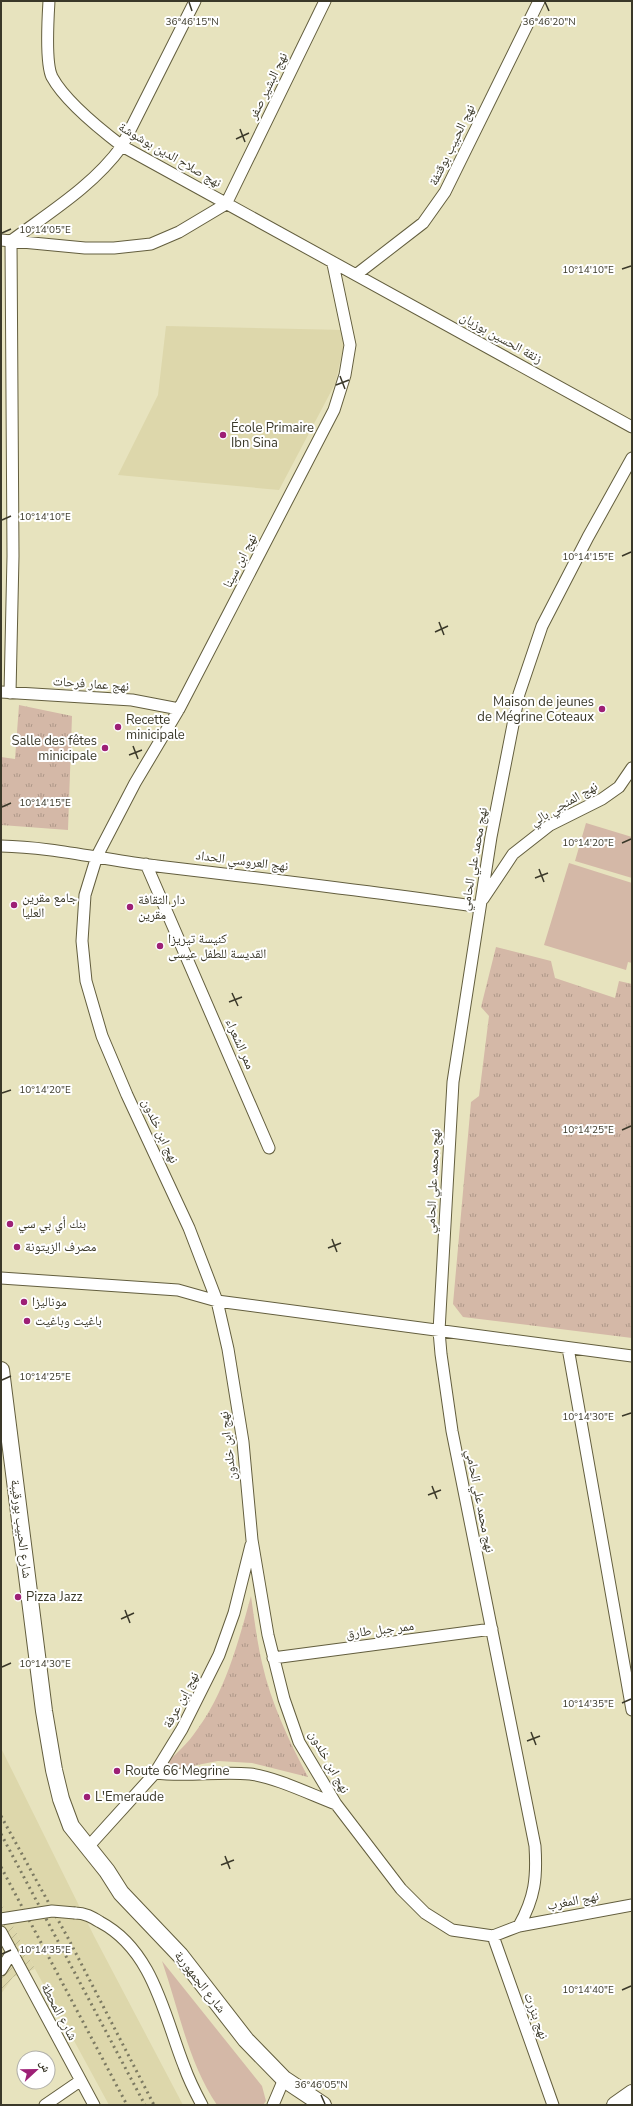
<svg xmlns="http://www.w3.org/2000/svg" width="633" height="2106" font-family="'Nunito Sans','Noto Naskh Arabic',sans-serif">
	<defs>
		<pattern id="industrial-furrows" width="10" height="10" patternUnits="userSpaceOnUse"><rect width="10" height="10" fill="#ddd7ab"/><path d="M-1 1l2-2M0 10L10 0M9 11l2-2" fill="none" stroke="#beb993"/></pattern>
		<pattern id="park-tufts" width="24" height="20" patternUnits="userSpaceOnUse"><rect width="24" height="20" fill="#d4b8a7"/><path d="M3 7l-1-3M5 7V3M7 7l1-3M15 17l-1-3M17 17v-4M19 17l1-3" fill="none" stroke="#ad9788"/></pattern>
	</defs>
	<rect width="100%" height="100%" fill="#e7e3be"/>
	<!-- built -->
	<path fill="#ddd7ab" d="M166,326L345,330L344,345L335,384L279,490L118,475L158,395Z
		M1,1748L94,1936L183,2105H109L35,1969L1,1902Z"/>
	<!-- industrial -->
	<path fill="url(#industrial-furrows)" d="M1,1902L35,1969L13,1977L1,1994Z"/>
	<!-- green -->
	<path fill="#d4b8a7" d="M586,823L632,837V878L575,861Z
		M569,863L632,883V963L628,962L626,970L544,945Z
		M162,1961L262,2086L266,2101L263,2105H217C188,2062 179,2010 162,1961Z"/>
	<!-- park -->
	<path fill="url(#park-tufts)" d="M19,705L72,716L68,830L1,825V757L15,759Z
		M496,947L551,961L555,978L615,998L619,981L632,984V1338L463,1317L453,1304L471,1102L479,1096L489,1016L481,1007Z
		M251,1596C254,1618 257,1641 262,1663C271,1703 289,1741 308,1777L252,1763L218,1761L155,1773C168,1761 184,1748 194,1734C225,1694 238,1643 251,1596Z"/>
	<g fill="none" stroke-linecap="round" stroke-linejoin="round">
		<defs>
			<path id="street" d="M49,1C48,18 45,63 52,77C65,101 101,130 122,146L632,427
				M1,240L85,248H114L151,244L179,232L226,204L325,1
				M333,264L350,345L345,375L334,410L179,709L135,783L97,856L85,895L82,941L86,981L102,1036L127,1095L189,1228L217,1301L228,1349L243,1442L252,1540L268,1635L284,1699L299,1742L336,1804L401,1889L425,1913L452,1930L493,1936L519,1926L632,1905
				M357,274L423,223L445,192L539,1
				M1,692L132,700L179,709
				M10,693L13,556L11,241C50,212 93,186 122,146L195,1
				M1,846C51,847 100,859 149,865C259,878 370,891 480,907
				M146,864L269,1148
				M483,899L513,854L550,825L602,799L619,787L632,768
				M1,1278L178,1290L217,1301L632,1356
				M568,1348L632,1710
				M273,1658L492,1629
				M155,1773C187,1777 218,1771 250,1774C275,1777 312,1795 336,1804
				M88,1847L155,1773L182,1729L219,1655L234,1613L251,1545
				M75,1913C85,1913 92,1917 100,1922C153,1950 164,2015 184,2066C189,2080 195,2092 202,2105
				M519,1926C535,1897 537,1878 535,1846L452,1431L441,1354L439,1331L453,1082L491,837L519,694L542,626L588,537L632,458
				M1,1932L94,2105
				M493,1936L553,2105
				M1,1970L12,1952
				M45,2105L80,2081
				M273,2105L284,2079"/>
			<path id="secondary" d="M1,1370L44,1711L54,1770L61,1799L71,1826L107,1871L121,1893L180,1955L246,2040L284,2079L323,2105
				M615,2105L632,2093"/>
		</defs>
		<!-- street casing -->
		<use href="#street" stroke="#635e3e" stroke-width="13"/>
		<!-- secondary casing -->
		<use href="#secondary" stroke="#635e3e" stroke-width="18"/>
		<!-- street -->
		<use href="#street" stroke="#fff" stroke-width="11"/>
		<!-- secondary -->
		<use href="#secondary" stroke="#fff" stroke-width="16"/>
		<!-- rail -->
		<path stroke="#7c7a62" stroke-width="3" stroke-dasharray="2 4" stroke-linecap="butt" d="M1,1816L68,1938L154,2105
			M1,1834L145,2105
			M1,1867L127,2105"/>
		<defs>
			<path id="street-bridge" d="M1,1919L52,1911L75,1913"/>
		</defs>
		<!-- street-bridge casing -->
		<use href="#street-bridge" stroke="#635e3e" stroke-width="13" stroke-linecap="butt"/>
		<!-- street-bridge -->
		<use href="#street-bridge" stroke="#fff" stroke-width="11"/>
	</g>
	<!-- ticks -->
	<path fill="none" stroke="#3a3829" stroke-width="1.5" d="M189,2L192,11M545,2L549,11M240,129L245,142M236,139L249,133M2,233L11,229M622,269L631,266M340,376L345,389M336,385L349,380M2,520L11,516M622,556L631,552M439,622L444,635M435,632L448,626M133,746L138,759M129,755L142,750M2,807L11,803M622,843L631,839M539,869L544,882M535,878L548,873M232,993L238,1006M229,1002L242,997M2,1093L11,1090M622,1130L631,1126M332,1239L337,1252M328,1248L341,1243M2,1380L11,1376M622,1416L631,1413M432,1486L437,1499M428,1495L441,1490M125,1610L130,1623M121,1619L134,1613M2,1667L11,1663M622,1703L631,1699M531,1732L536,1745M527,1741L540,1736M225,1856L230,1869M221,1865L234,1860M2,1954L11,1950M622,1990L631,1986M321,2095L325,2104"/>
	<!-- markers -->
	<g fill="#9d2076" stroke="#fff" stroke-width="1.5">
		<circle cx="223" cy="435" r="4"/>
		<circle cx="602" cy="709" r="4"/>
		<circle cx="118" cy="727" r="4"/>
		<circle cx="105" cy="748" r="4"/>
		<circle cx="14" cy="905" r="4"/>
		<circle cx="130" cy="907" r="4"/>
		<circle cx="160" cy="946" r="4"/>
		<circle cx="10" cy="1224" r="4"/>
		<circle cx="17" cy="1247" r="4"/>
		<circle cx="24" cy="1302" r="4"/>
		<circle cx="27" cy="1321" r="4"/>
		<circle cx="18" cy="1597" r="4"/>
		<circle cx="117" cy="1771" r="4"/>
		<circle cx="87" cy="1797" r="4"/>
	</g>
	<g text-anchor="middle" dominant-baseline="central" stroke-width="4" stroke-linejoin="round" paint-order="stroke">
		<!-- street labels -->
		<g font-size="13" fill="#3a3829" stroke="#fff">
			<text transform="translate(268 86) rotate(-64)">نهج البشير صفر</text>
			<text transform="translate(452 145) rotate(-64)">نهج الحبيب بوقتفة</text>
			<text transform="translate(170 155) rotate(30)">نهج صلاح الدين بوشوشة</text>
			<text transform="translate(501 338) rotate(29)">زنقة الحسين بوزيان</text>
			<text transform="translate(240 561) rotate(-63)">نهج ابن سينا</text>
			<text transform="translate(91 684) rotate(4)">نهج عمار فرحات</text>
			<text transform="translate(564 804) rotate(-30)">نهج المنجي بالي</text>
			<text transform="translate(474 859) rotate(-80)">نهج محمد علي الحامي</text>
			<text transform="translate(242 861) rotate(7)">نهج العروسي الحداد</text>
			<text transform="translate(240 1044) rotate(66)">ممر الشعراء</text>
			<text transform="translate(160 1131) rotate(65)">نهج ابن خلدون</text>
			<text transform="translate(433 1181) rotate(-87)">نهج محمد علي الحامي</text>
			<text transform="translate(228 1446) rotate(-97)">نهج ابن خلدون</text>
			<text transform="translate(480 1501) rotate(79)">نهج محمد علي الحامي</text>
			<text transform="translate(21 1529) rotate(83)">شارع الحبيب بورقيبة</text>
			<text transform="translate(380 1630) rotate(-7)">ممر جبل طارق</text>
			<text transform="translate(181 1700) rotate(-62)">نهج إبن عرفة</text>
			<text transform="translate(329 1762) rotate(61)">نهج ابن خلدون</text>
			<text transform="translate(573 1901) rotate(-11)">نهج المغرب</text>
			<text transform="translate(200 1982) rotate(52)">شارع الجمهورية</text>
			<text transform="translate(59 2012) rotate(62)">شارع المحطة</text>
			<text transform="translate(536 2016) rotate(70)">نهج بنزرت</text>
		</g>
		<!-- poi labels -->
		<g font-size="13" fill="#3a3829" stroke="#fff" text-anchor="start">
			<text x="231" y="428">École Primaire<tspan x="231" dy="15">Ibn Sina</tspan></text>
			<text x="594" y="702" text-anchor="end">Maison de jeunes<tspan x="594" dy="15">de Mégrine Coteaux</tspan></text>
			<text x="126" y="720">Recette<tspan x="126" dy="15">minicipale</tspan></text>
			<text x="97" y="741" text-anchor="end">Salle des fêtes<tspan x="97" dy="15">minicipale</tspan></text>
			<text x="22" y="898">جامع مقرين<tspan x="22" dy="15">العليا</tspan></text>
			<text x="138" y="900">دار الثقافة<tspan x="138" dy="15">مقرين</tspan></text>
			<text x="168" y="939">كنيسة تيريزا<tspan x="168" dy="15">القديسة للطفل عيسى</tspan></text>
			<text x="18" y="1224">بنك أي بي سي</text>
			<text x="25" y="1247">مصرف الزيتونة</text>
			<text x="32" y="1302">موناليزا</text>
			<text x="35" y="1321">باغيت وباغيت</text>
			<text x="26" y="1597">Pizza Jazz</text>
			<text x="125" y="1771">Route 66 Megrine</text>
			<text x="95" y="1797">L'Emeraude</text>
		</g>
	</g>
	<g font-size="10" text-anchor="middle" fill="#3a3829" stroke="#fff" stroke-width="4" stroke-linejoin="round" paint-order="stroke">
		<text x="192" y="25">36°46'15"N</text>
		<text x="549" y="25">36°46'20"N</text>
		<text x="45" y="233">10°14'05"E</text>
		<text x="588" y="273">10°14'10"E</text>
		<text x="45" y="520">10°14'10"E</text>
		<text x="588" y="560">10°14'15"E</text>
		<text x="45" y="806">10°14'15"E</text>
		<text x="588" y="846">10°14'20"E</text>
		<text x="45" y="1093">10°14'20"E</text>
		<text x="588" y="1133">10°14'25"E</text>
		<text x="45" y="1380">10°14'25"E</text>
		<text x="588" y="1420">10°14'30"E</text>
		<text x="45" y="1667">10°14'30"E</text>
		<text x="588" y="1707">10°14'35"E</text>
		<text x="45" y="1953">10°14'35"E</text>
		<text x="588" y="1993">10°14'40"E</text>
		<text x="321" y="2088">36°46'05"N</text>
	</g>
	<!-- border -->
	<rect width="633" height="2106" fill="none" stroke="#3a3829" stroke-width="4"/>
	<!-- north arrow -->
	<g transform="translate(36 2070) rotate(68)"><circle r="19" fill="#ffffff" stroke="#b0afa9"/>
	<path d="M0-3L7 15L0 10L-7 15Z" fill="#9d2076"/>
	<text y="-6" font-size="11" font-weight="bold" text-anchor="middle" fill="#3a3829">ش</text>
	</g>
</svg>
